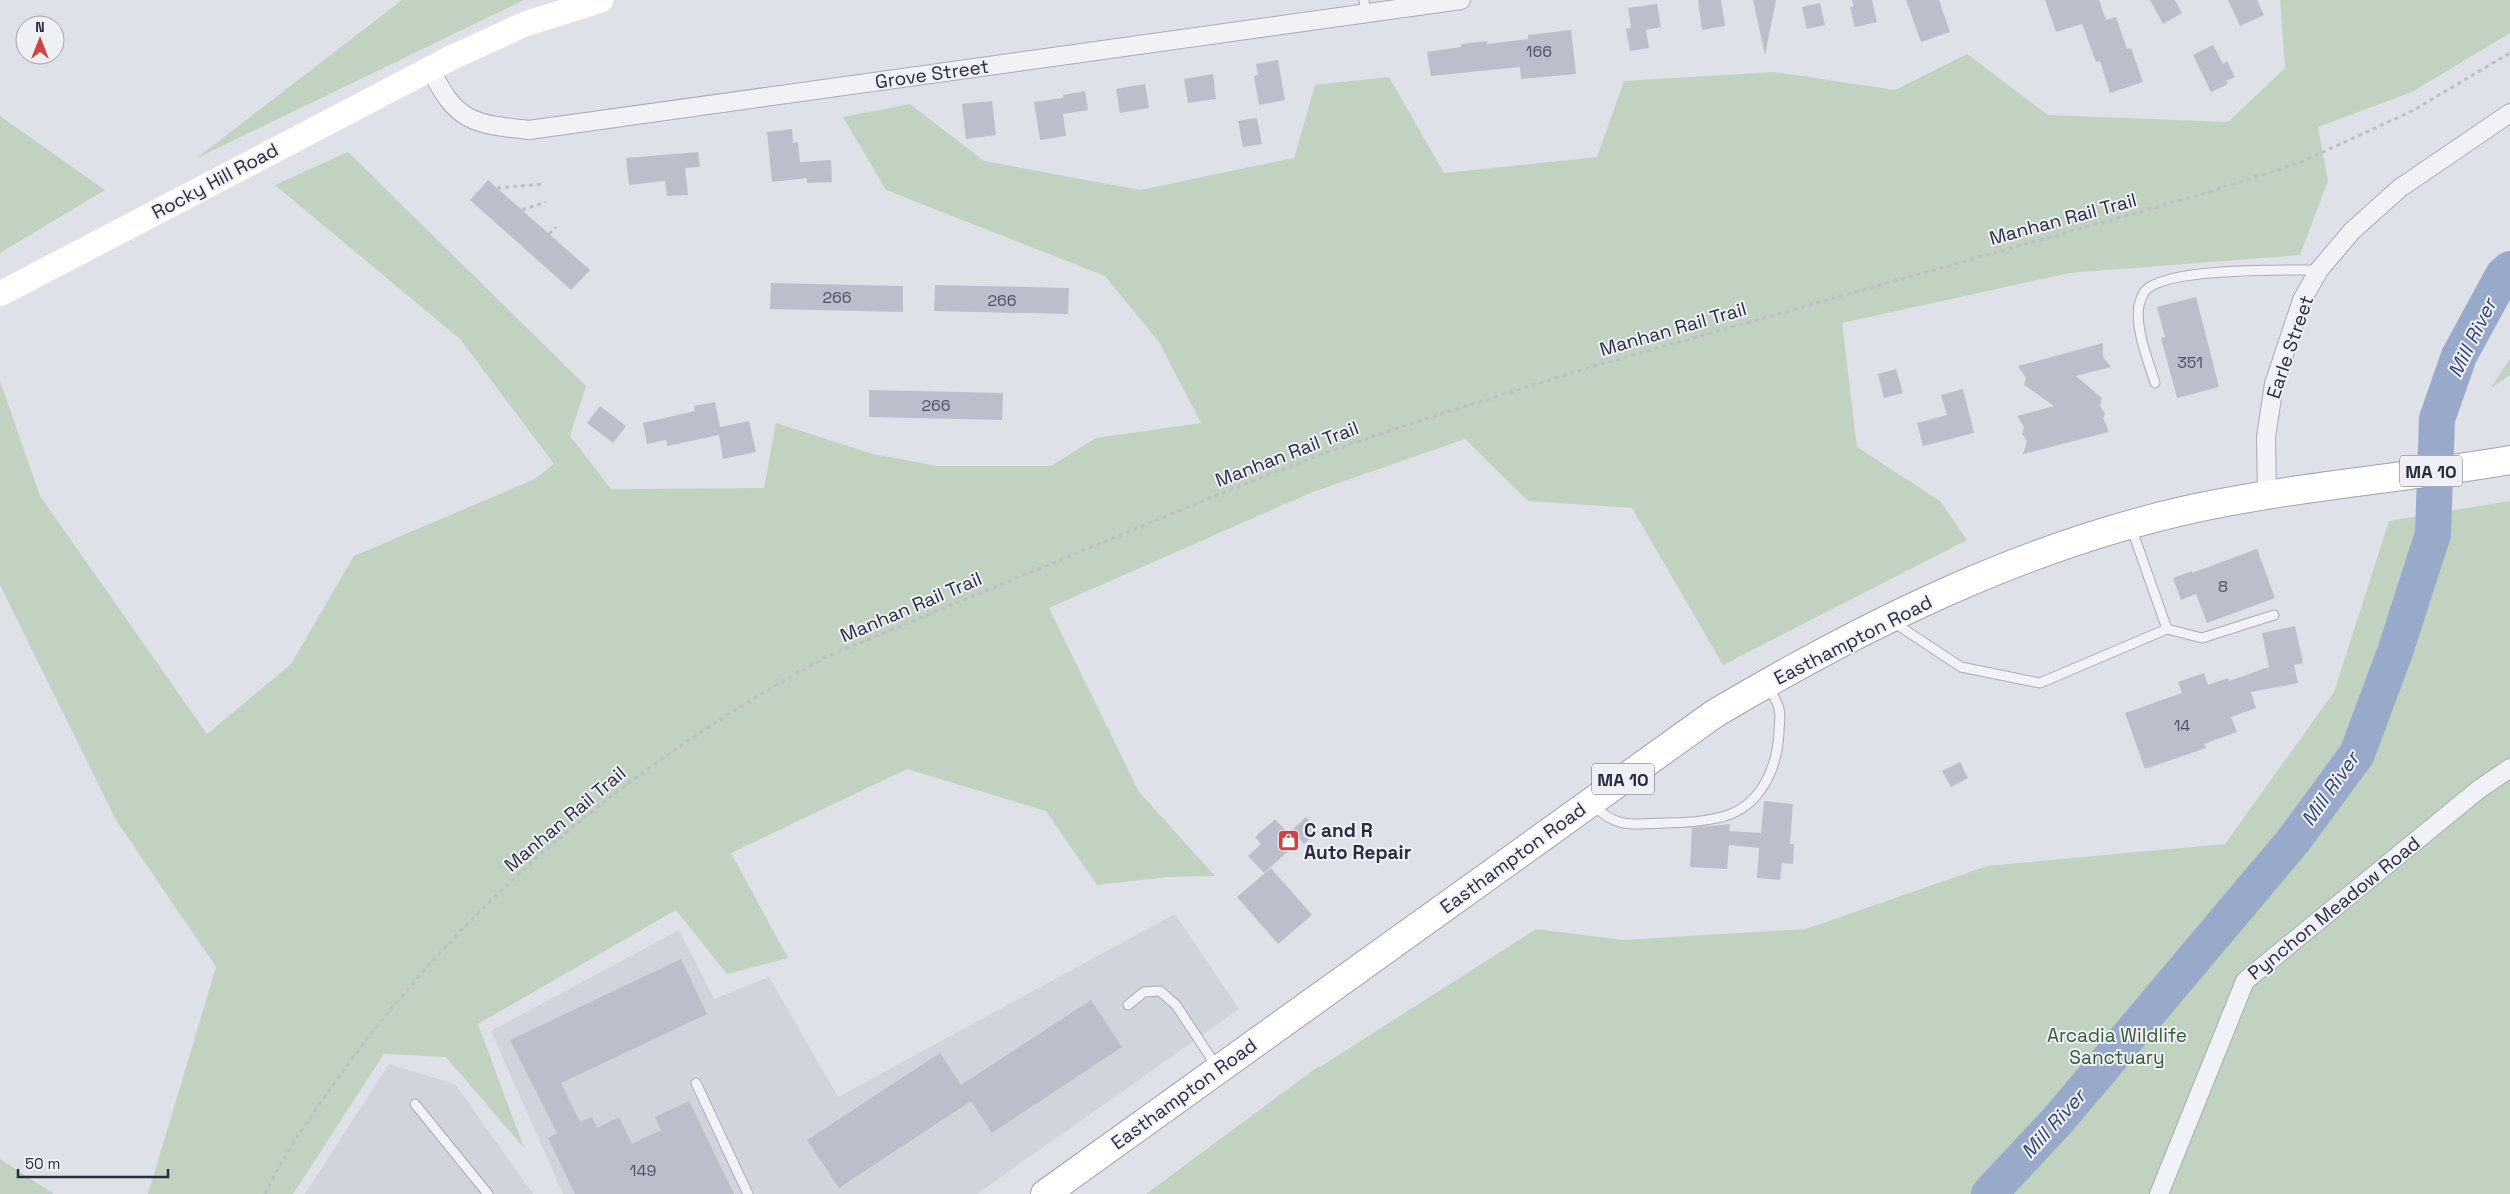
<svg xmlns="http://www.w3.org/2000/svg" width="2510" height="1194" font-family="'Space Grotesk',sans-serif">
	<rect width="100%" height="100%" fill="#dfe1e8"/>
	<!-- built -->
	<path fill="#d1d3dd" d="M1175,914L1239,1009L977,1194H563L491,1031L679,930L714,999L769,977L838,1097Z
		M389,1064L455,1084L533,1194H305Z"/>
	<!-- green -->
	<path fill="#c1d2c0" d="M402,0H524L197,158Z
		M2280,0H2510V33L2412,92L2318,127L2328,181L2300,255L2069,273L1842,323L1857,447L1940,501L1967,540L1723,665L1632,508L1528,501L1465,439L1310,493L1049,608L1139,792L1215,876L1167,877L1097,885L1046,811L907,769L731,853L788,958L727,974L676,910L478,1024L524,1148L446,1057L384,1054L293,1194H148L216,967L116,820L0,585V381L40,496L207,734L291,664L354,556L535,479L554,464L460,339L275,185L348,152L586,386L570,436L611,489L764,488L776,423L873,454L937,466H1051L1096,438L1201,423L1159,342L1105,276L886,190L843,117L910,104L984,161L1140,190L1294,158L1315,85L1389,77L1444,173L1597,157L1624,81L1774,72L1895,90L1967,54L2048,115L2228,122L2285,68Z
		M0,116L105,190L0,253Z
		M2510,359V375L2490,389Z
		M2510,501V1194H1146L1319,1066L1320,1067L1536,929L1623,940L1806,929L1987,866L2225,844L2334,692L2389,521Z
		M0,1159L54,1194H0Z"/>
	<g fill="none" stroke-linecap="round" stroke-linejoin="round">
		<!-- river -->
		<path stroke="#99a9c9" stroke-width="36" d="M1989,1194L2059,1119L2293,841L2357,754L2395,652L2433,534L2437,419L2459,356L2503,275L2510,269"/>
	</g>
	<!-- building -->
	<path fill="#bcbfcb" d="M1698,0H1721L1725,26L1702,30Z
		M1753,0H1776L1765,55Z
		M1852,0H1872L1877,22L1855,27L1850,7L1854,6Z
		M1906,0H1939L1950,32L1921,42Z
		M2045,0H2099L2106,20L2116,17L2127,49L2131,48L2143,82L2110,93L2100,61L2096,62L2082,24L2056,32Z
		M2150,0H2175L2182,13L2163,24Z
		M2228,0H2257L2264,15L2240,26Z
		M1820,3L1825,25L1807,29L1802,7Z
		M1657,4L1661,27L1646,30L1649,48L1630,51L1626,29L1631,28L1628,8Z
		M1571,30L1576,74L1521,79L1520,67L1431,76L1427,52L1461,47V44L1487,41V44L1528,39V35Z
		M2213,45L2223,64L2227,61L2235,77L2226,81L2228,84L2211,92L2193,55Z
		M1278,60L1285,100L1259,105L1254,76L1258,75L1256,64Z
		M1213,74L1216,99L1188,103L1184,79Z
		M1145,84L1149,108L1120,113L1116,89Z
		M1085,91L1088,110L1063,114L1066,136L1040,140L1034,102L1063,98V95Z
		M992,101L996,135L966,139L962,104Z
		M1257,118L1262,144L1243,147L1238,121Z
		M792,129L793,143L798,142L800,162L831,160L832,182L807,183V178L772,182L767,132Z
		M698,152L700,167L685,168L688,195L667,196L665,181L629,185L626,158Z
		M488,180L590,270L571,290L470,200Z
		M771,283L903,286V312L770,309Z
		M935,285L1069,288L1068,314L934,311Z
		M2196,297L2219,387L2177,398L2161,338L2165,337L2157,307Z
		M2103,343V357L2111,367L2076,376L2102,398L2100,405L2105,414L2103,418L2109,432L2023,454L2027,441L2022,434L2024,427L2017,416L2054,406L2024,385L2026,378L2018,366Z
		M1896,369L1903,393L1884,398L1878,374Z
		M1963,389L1974,433L1923,446L1917,423L1947,415L1941,395Z
		M869,390L1003,393L1002,420L869,417Z
		M715,402L720,427L749,421L756,452L723,459L719,435L667,446L666,440L647,444L643,423L695,411L694,406Z
		M600,406L626,426L613,443L587,423Z
		M2257,549L2275,598L2207,623L2196,594L2181,600L2173,578L2192,571V573Z
		M2295,626L2303,663L2294,665L2298,683L2251,692L2256,708L2231,717L2237,732L2204,744L2206,748L2145,769L2125,713L2182,693L2178,682L2204,673L2208,685L2228,678L2229,681L2269,667L2262,633Z
		M1960,762L1968,778L1951,787L1942,771Z
		M1764,801L1793,804L1790,844H1794L1793,864L1782,863L1780,880L1757,878L1759,848L1729,845L1727,869L1690,867L1692,828L1730,824L1729,831L1761,833Z
		M1306,817L1318,831L1304,844L1292,830Z
		M1275,819L1297,843L1264,873L1248,856L1261,844L1255,837Z
		M1271,868L1312,915L1278,944L1237,897Z
		M681,959L707,1014L561,1083L580,1122L592,1117L597,1128L619,1117L632,1144L661,1130L655,1117L689,1101L734,1194H575L548,1138L557,1133L510,1040Z
		M1091,1000L1122,1047L992,1133L971,1101L839,1188L807,1140L940,1053L961,1085Z"/>
	<g fill="none" stroke-linecap="round" stroke-linejoin="round">
		<defs>
			<path id="lane" d="M1364,0L1365,13
				M2155,383C2148,360 2135,329 2139,305C2140,301 2143,294 2145,291C2165,267 2287,270 2319,270
				M1893,622L1961,667L2040,683L2167,629L2131,527
				M2167,629L2202,638L2274,615
				M1594,805C1615,829 1635,824 1664,823C1681,823 1701,822 1717,818C1759,810 1777,771 1779,732C1779,725 1781,716 1779,709C1777,701 1772,693 1768,685
				M1128,1005L1144,992L1160,991L1176,1005L1217,1067
				M696,1083L748,1194
				M415,1104L488,1194"/>
			<path id="street" d="M430,68C456,122 472,124 529,130L1461,0
				M2267,494L2266,437L2274,384L2302,300L2319,270L2352,231L2400,188L2510,113
				M2159,1194L2245,981L2478,790L2510,768"/>
			<path id="primary" d="M1045,1194L1714,714C1864,625 2025,545 2196,508C2300,486 2406,478 2510,460"/>
		</defs>
		<!-- lane casing -->
		<use href="#lane" stroke="#a8abb5" stroke-width="11"/>
		<!-- street casing -->
		<use href="#street" stroke="#a8abb5" stroke-width="20"/>
		<!-- primary casing -->
		<use href="#primary" stroke="#9ea3b4" stroke-width="30"/>
		<!-- path -->
		<path stroke="#bdbfc7" stroke-width="3" stroke-dasharray="4 4" stroke-linecap="butt" d="M497,188L543,184
			M522,210L546,202
			M549,234L556,227
			M265,1194C285,1152 312,1114 339,1077C465,900 638,758 828,656L1227,491L1333,450L1409,424L1594,366L2199,195L2299,163L2412,111L2510,53"/>
		<!-- lane -->
		<use href="#lane" stroke="#f1f2f7" stroke-width="9"/>
		<!-- street -->
		<use href="#street" stroke="#f1f2f7" stroke-width="18"/>
		<!-- secondary -->
		<path stroke="#fff" stroke-width="25" d="M0,294L451,58L525,24L601,0"/>
		<!-- primary -->
		<use href="#primary" stroke="#fff" stroke-width="28"/>
	</g>
	<!-- icons -->
	<defs>
		<symbol id="shop-square" viewBox="-11 -11 22 22"><rect x="-9" y="-9" width="18" height="18" rx="4" fill="#cf4442" stroke="#eef0f6"/><path d="M-5-2.5h2.3a2.7 3.5 0 0 1 5.4 0H5L5.5 6h-11ZM-1.5-2.5h3a1.5 2.3 0 0 0-3 0Z" fill="#fff"/></symbol>
	</defs>
	<g fill-rule="evenodd">
		<use href="#shop-square" x="1276" y="828" width="25" height="25"/>
	</g>
	<g text-anchor="middle" dominant-baseline="central" stroke-width="4" stroke-linejoin="round" paint-order="stroke">
		<!-- number labels -->
		<g font-size="16" fill="#4d5162">
			<text x="1539" y="51">166</text>
			<text x="837" y="297">266</text>
			<text x="1002" y="300">266</text>
			<text x="2190" y="362">351</text>
			<text x="936" y="405">266</text>
			<text x="2223" y="586">8</text>
			<text x="2182" y="725">14</text>
			<text x="643" y="1170">149</text>
		</g>
		<!-- shield labels -->
		<g fill="#eef0f6" stroke="#636776" stroke-width="1">
			<rect x="2400" y="455.5" width="62" height="31" rx="4"/>
			<rect x="1592" y="763.5" width="62" height="31" rx="4"/>
		</g>
		<g font-size="18" font-weight="bold" fill="#282c3f">
			<text x="2431" y="471">MA 10</text>
			<text x="1623" y="779">MA 10</text>
		</g>
		<!-- street labels -->
		<g font-size="19" fill="#282c3f" stroke="#eef0f6">
			<text transform="translate(932 74) rotate(-8)">Grove Street</text>
			<text transform="translate(215 181) rotate(-28)">Rocky Hill Road</text>
			<text transform="translate(2063 219) rotate(-15)">Manhan Rail Trail</text>
			<text transform="translate(1673 329) rotate(-16)">Manhan Rail Trail</text>
			<text transform="translate(2290 347) rotate(-71)">Earle Street</text>
			<text transform="translate(1287 454) rotate(-21)">Manhan Rail Trail</text>
			<text transform="translate(911 607) rotate(-23)">Manhan Rail Trail</text>
			<text transform="translate(1853 640) rotate(-27)">Easthampton Road</text>
			<text transform="translate(565 819) rotate(-40)">Manhan Rail Trail</text>
			<text transform="translate(1513 858) rotate(-36)">Easthampton Road</text>
			<text transform="translate(2334 908) rotate(-39)">Pynchon Meadow Road</text>
			<text transform="translate(1184 1094) rotate(-36)">Easthampton Road</text>
		</g>
		<!-- poi labels -->
		<g font-size="19" font-weight="bold" fill="#282c3f" stroke="#eef0f6" text-anchor="start">
			<text x="1304" y="830">C and R<tspan x="1304" dy="22">Auto Repair</tspan></text>
		</g>
		<!-- park labels -->
		<g font-size="19" fill="#365b35" stroke="#eef0f6">
			<text x="2117" y="1035">Arcadia Wildlife<tspan x="2117" dy="22">Sanctuary</tspan></text>
		</g>
		<!-- water labels -->
		<g font-size="20" font-style="italic" fill="#314473" stroke="#eef0f6">
			<text transform="translate(2472 338) rotate(-64)">Mill River</text>
			<text transform="translate(2330 789) rotate(-55)">Mill River</text>
			<text transform="translate(2053 1124) rotate(-48)">Mill River</text>
		</g>
	</g>
	<!-- north arrow -->
	<g transform="translate(40 40)"><circle r="24" fill="#eef0f6" stroke="#9fa2ad"/>
	<path d="M0-4L9 19L0 12L-9 19Z" fill="#cf4442"/>
	<text y="-8" font-size="14" font-weight="bold" text-anchor="middle" fill="#282c3f">N</text>
	</g>
	<!-- scale -->
	<path d="M18 1169v8h150v-8" fill="none" stroke="#282c3f" stroke-width="2.5"/>
	<text x="25" y="1169" font-size="15" fill="#282c3f" stroke="#eef0f6" stroke-width="4" paint-order="stroke">50 m</text>
</svg>
